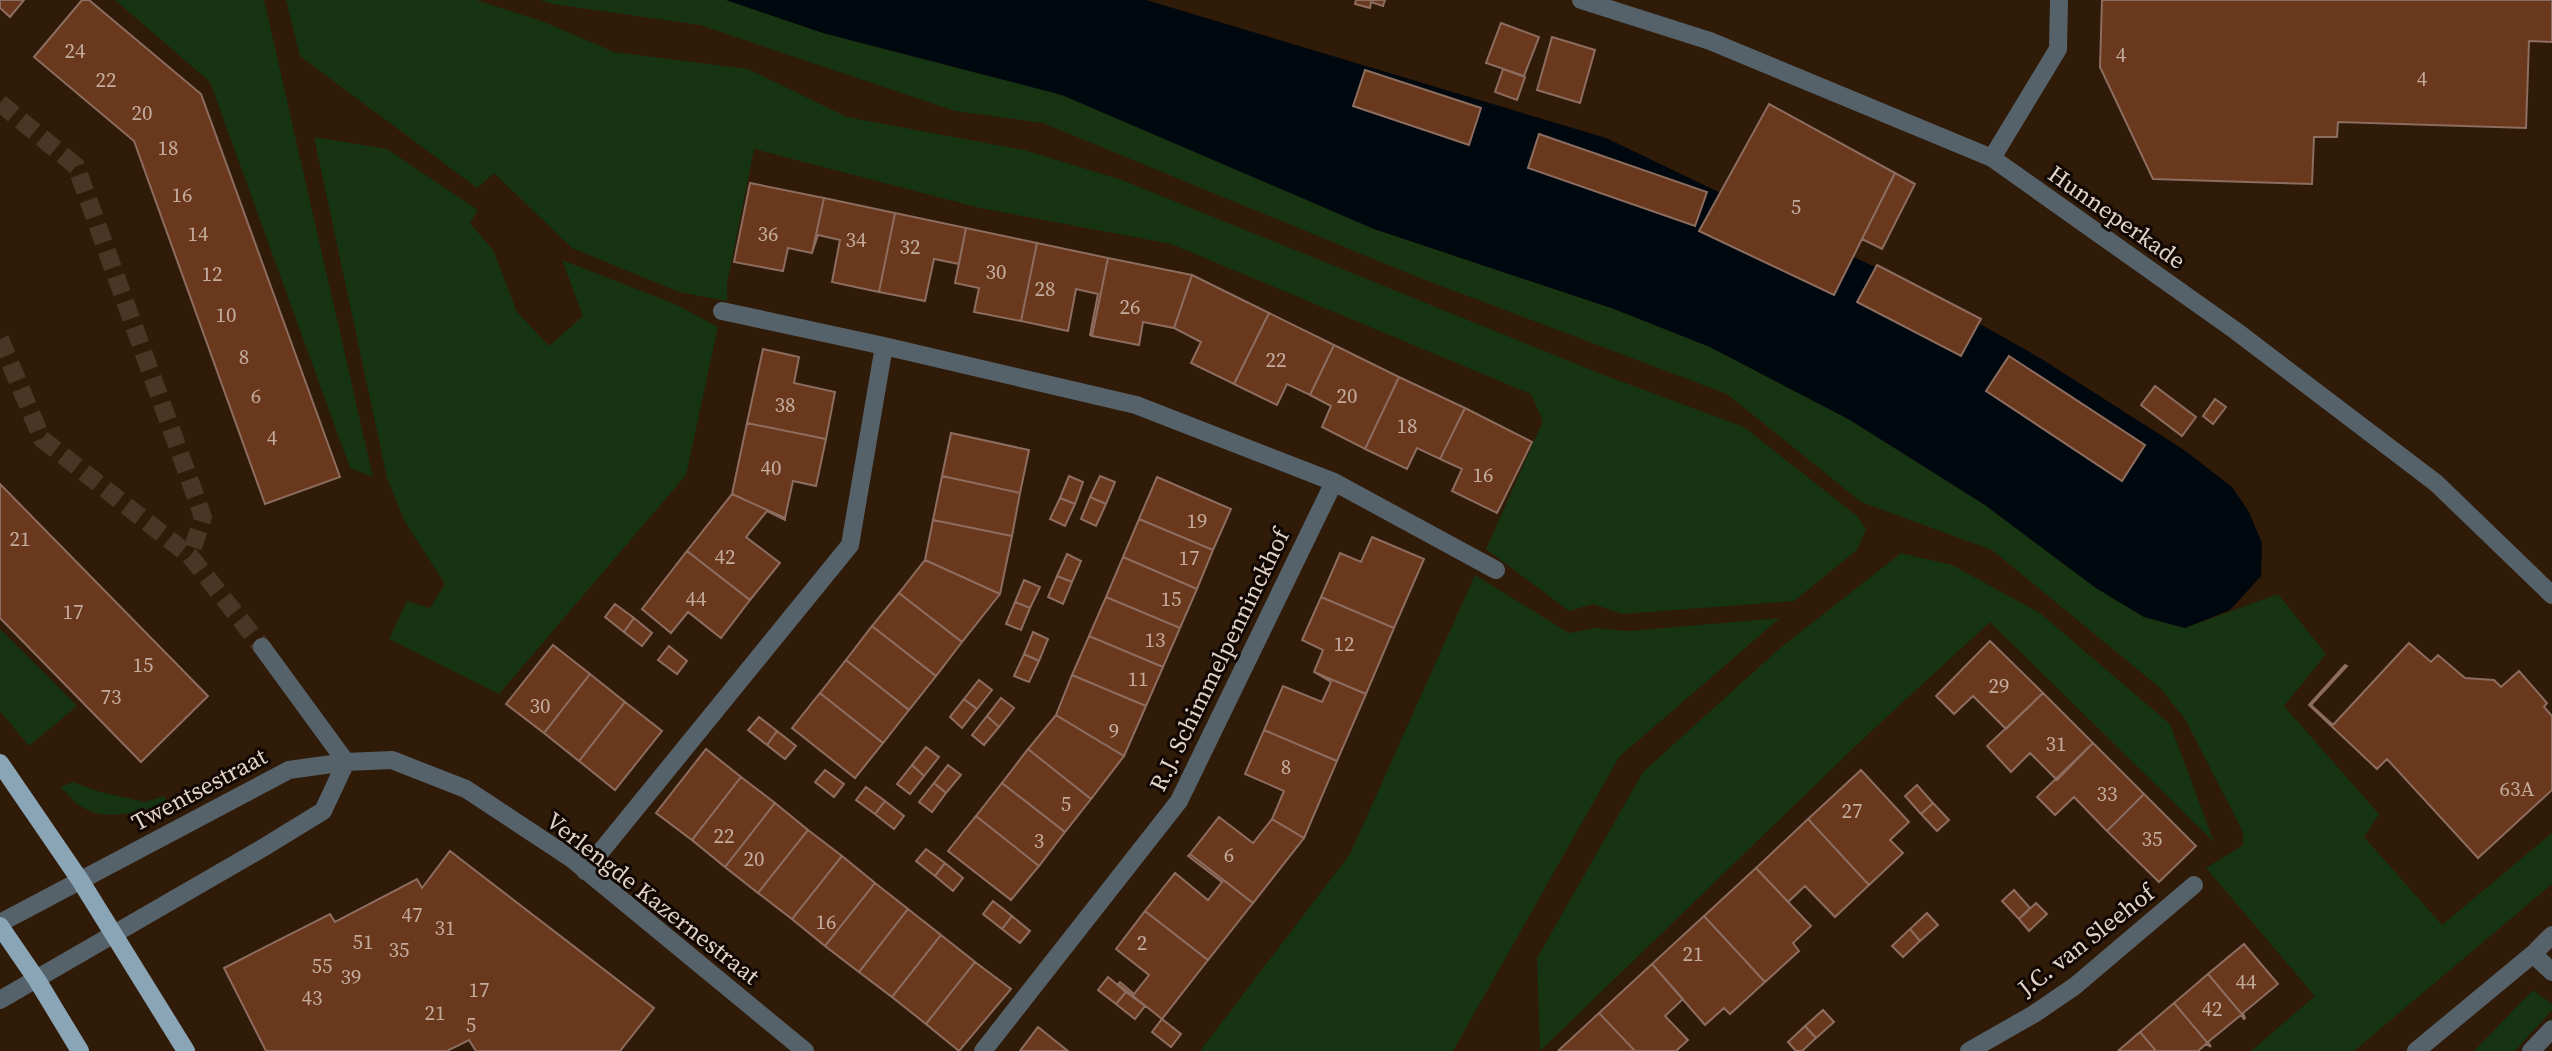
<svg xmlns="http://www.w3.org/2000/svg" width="2552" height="1051" font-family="'Source Serif 4',serif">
	<rect width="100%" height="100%" fill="#301a08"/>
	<!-- green -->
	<path fill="#173412" d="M115,0H264L373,477L350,468L210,82Z
		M286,0H476L542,21L614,52L748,69L847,117L1024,150L1122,180L1604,375L1744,427L1857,516L1866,529L1857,550L1794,601L1622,614L1593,604L1569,611L1486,549L1543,421L1531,394L1171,244L980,208L754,149L727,283V301L679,292L572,248L494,173L477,188L300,56Z
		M540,0H726L823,33L1062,95L1374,229L1614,309L1710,347L1850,420L1985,505L2096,588L2144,617L2185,628L2278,594L2326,654L2284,706L2379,814L2364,837L2442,925L2552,833V884L2354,1051H2251L2315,996L2206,868L2243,845V832L2185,719L2159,687L1992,550L1861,502L1727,394L1415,276L1043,123L955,111L700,25L553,4Z
		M314,137L387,149L478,210L470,223L493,250L517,312L549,346L583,316L562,260L675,304L718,327L686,475L499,694L389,639L407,601L430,608L445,584L405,522L387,478Z
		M1901,553L1952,565L2040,613L2170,724L2214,842L1990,622L1865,737L1540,1051L1537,958L1643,772L1779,649Z
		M1475,575L1569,633L1596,628L1629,631L1780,618L1619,757L1453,1051H1200L1350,854Z
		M0,629L77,706L29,746L0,711Z
		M73,782L100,792L145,802L164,796L168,803C144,810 110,822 86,809C76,805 68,794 60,787Z
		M2533,990L2552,1004V1010L2515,1051H2474Z"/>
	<!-- water -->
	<path fill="#00080f" d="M726,0H1146L1606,138L1900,279L2040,358L2184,450L2232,487L2249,512L2262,543L2261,576L2230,610L2185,628L2144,617L2096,588L1985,505L1850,420L1710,347L1614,309L1374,229L1062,95L823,33Z"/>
	<!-- building -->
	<path fill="#6a381d" stroke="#8c6d5f" stroke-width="2" d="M0,0H24L10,17L0,8Z
		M82,0H89L201,94L340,477L265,504L134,141L34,57Z
		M1356,0H1385L1383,6L1371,2L1370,8L1355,4Z
		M2102,0H2552V42L2529,41L2526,128L2338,122L2337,137H2314L2312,184L2153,179L2100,67Z
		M1501,23L1539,37L1524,76L1486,63Z
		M1552,37L1595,50L1580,103L1537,90Z
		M1503,69L1525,77L1517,100L1495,92Z
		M1365,70L1481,108L1469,145L1353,106Z
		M1769,104L1895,173L1834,295L1699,231Z
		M1539,134L1707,192L1695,226L1528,168Z
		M1895,173L1915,184L1882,249L1862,239Z
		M750,183L824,198L812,253L788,248L783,271L734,262Z
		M824,198L895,213L879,292L832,282L840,240L818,235L812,253Z
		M895,213L966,228L959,264L934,259L925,301L879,292Z
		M966,228L1037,243L1021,321L974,312L979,288L955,283Z
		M1037,243L1108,258L1092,336L1090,335L1098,294L1076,289L1068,331L1021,321Z
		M1108,258L1192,275L1174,328L1143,322L1139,345L1092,336Z
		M1877,265L1981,319L1961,356L1857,302Z
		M1192,275L1269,313L1234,384L1191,363L1201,342L1174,328Z
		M1269,313L1334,345L1310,395L1287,384L1277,405L1234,384Z
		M1334,345L1399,377L1365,449L1322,427L1331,406L1310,395Z
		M763,349L799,357L794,383L835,392L826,439L747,423Z
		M2009,356L2145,445L2122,481L1986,391Z
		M1399,377L1465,408L1440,459L1417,448L1407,469L1365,449Z
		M2155,386L2196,417L2182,436L2141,405Z
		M2215,399L2226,407L2213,424L2203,416Z
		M1465,408L1532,442L1497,513L1452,491L1462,469L1440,459Z
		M747,423L826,439L816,486L793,481L785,518L732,494Z
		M951,433L1029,450L1020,493L942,476Z
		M942,476L1020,493L1012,536L933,520Z
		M1069,476L1083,482L1075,504L1060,498Z
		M1100,476L1115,482L1106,504L1090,497Z
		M1157,477L1231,509L1213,550L1139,519Z
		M0,484L208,696L141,762L0,618Z
		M732,494L785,518V520L767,511L746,537L780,563L750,600L687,551Z
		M1090,497L1106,504L1096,526L1081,519Z
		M1060,498L1075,504L1065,526L1050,519Z
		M1139,519L1213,550L1197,589L1123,557Z
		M933,520L1012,536L1000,594L925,560Z
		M1372,537L1424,559L1394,628L1321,597L1340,553L1361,562Z
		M687,551L750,600L721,638L688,612L671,633L642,609Z
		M1067,554L1081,561L1072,582L1057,576Z
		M1123,557L1197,589L1180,628L1106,597Z
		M925,560L1000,594L962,642L899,593Z
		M1057,576L1072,582L1063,604L1048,597Z
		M1024,580L1040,587L1030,608L1015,602Z
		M899,593L962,642L936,676L872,626Z
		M1106,597L1180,628L1163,667L1089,636Z
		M1321,597L1394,628L1366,694L1314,672L1323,650L1302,640Z
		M1015,602L1030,608L1021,630L1006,624Z
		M615,604L634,618L624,632L605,617Z
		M634,618L652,633L642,646L624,632Z
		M872,626L936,676L909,710L846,660Z
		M1033,632L1048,639L1039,661L1024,654Z
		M1089,636L1163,667L1146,706L1072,675Z
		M1990,641L2043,693L2006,729L1973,696L1954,714L1936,696Z
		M2409,643L2431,662L2438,655L2465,678L2494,680L2501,687L2519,671L2547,703L2544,707L2552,716V790L2478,858L2387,759L2377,769L2309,705L2345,665L2347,666L2311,705L2333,725Z
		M553,645L590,674L544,733L506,704Z
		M669,646L687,661L677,674L658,660Z
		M1024,654L1039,661L1029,682L1014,676Z
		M846,660L909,710L883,743L820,693Z
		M1314,672L1366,694L1337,761L1264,730L1283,686L1322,702L1331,682Z
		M590,674L625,702L579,761L544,733Z
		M1072,675L1146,706L1124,756L1056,715Z
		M979,680L992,690L977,709L964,699Z
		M820,693L883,743L855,778L792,728Z
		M2043,693L2093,743L2057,780L2030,753L2011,772L1987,746Z
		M1001,698L1014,708L999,727L987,716Z
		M964,699L977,709L962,728L950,717Z
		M625,702L662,731L615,790L579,761Z
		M1056,715L1124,756L1091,799L1028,749Z
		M987,716L999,727L984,745L972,735Z
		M759,717L777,731L767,745L748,730Z
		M1264,730L1337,761L1304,838L1272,819L1284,791L1245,774Z
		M777,731L796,746L785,759L767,745Z
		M2093,743L2144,794L2107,831L2074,797L2055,815L2037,797Z
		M926,747L939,757L924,776L912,765Z
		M706,749L741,777L692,840L656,813Z
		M1028,749L1091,799L1065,832L1002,783Z
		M912,765L924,776L910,794L897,784Z
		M948,765L961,775L946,793L934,783Z
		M825,770L844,784L834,797L815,782Z
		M1861,770L1909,822L1890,840L1903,853L1869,885L1808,819Z
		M741,777L775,803L725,867L692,840Z
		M934,783L946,793L932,812L919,802Z
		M1002,783L1065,832L1039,866L976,816Z
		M1917,785L1933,803L1921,814L1905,796Z
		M866,787L885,801L875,814L856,800Z
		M2144,794L2196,846L2159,882L2107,831Z
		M885,801L904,816L894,829L875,814Z
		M775,803L808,830L758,893L725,867Z
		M1933,803L1949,820L1937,831L1921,814Z
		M976,816L1039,866L1011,900L948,851Z
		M1219,817L1253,843L1272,819L1304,838L1253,903L1190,854Z
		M1808,819L1869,885L1835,917L1805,886L1788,902L1756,868Z
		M808,830L842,856L792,919L758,893Z
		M926,849L945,863L935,876L916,861Z
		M450,851L654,1008L620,1051H476L469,1040L447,1051H266L224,968L330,914L335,922L417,879L422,888Z
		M450,851L654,1008L620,1051H476L469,1040L447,1051H266L224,968L330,914L335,922L417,879L422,888Z
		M1190,854L1253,903L1208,960L1145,911L1175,873L1208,900L1222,882L1188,856Z
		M842,856L875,883L825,946L792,919Z
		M945,863L963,878L953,891L935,876Z
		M1756,868L1811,926L1793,943L1799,951L1765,982L1704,916Z
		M875,883L908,909L859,972L825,946Z
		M2014,890L2030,908L2019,919L2002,901Z
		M993,901L1012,916L1002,929L983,914Z
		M2036,903L2047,914L2029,931L2019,919Z
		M908,909L941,935L892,997L859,972Z
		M1145,911L1208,960L1162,1019L1118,984L1120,982L1134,994L1149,975L1116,949Z
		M1927,913L1938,925L1920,941L1910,929Z
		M1012,916L1030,931L1020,943L1002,929Z
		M1704,916L1765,982L1730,1014L1724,1008L1705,1025L1652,964Z
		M1910,929L1920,941L1903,957L1892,946Z
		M941,935L975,962L926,1024L892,997Z
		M2244,944L2278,984L2243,1013L2245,1018L2208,974Z
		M975,962L1011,989L959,1051L926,1024Z
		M1652,964L1683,999L1665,1016L1688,1040L1676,1051H1635L1599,1013Z
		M2208,974L2245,1018L2244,1019L2241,1015L2208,1042L2211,1047L2174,1003Z
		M1108,977L1126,992L1116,1004L1098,990Z
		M1126,992L1145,1006L1135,1019L1116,1004Z
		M2174,1003L2211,1047L2206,1044L2198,1051H2156L2140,1032Z
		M1823,1010L1834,1022L1816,1038L1805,1026Z
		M1599,1013L1635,1051H1558Z
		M1162,1019L1181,1034L1171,1047L1152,1032Z
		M1805,1026L1816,1038L1802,1051H1796L1788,1042Z
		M1038,1027L1068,1051H1020Z
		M2140,1032L2156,1051H2118Z"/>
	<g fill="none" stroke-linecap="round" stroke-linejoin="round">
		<!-- minor-tunnel -->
		<path stroke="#4b3625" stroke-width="18" stroke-dasharray="18 9" stroke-linecap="butt" d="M0,103L76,166L203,517L190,556
			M0,339L42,439L190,556L262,647"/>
		<!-- minor -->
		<path stroke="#55626a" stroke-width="18" d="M1581,0L1710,41L1992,158L2236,331L2436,483L2552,595
			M1992,158L2058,49L2059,0
			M722,311L884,346
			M1334,482L1496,570
			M262,647L346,762
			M585,871L850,545L884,346L1136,405L1334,482L1179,801L983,1051
			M0,923L289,770L346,762L392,760L466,789L572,859L805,1051
			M2533,954L2552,972
			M0,1000L261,849L323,811L346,762
			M1969,1051L2034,1014L2075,986L2194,885
			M2416,1051L2533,954L2552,935
			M2531,1051L2552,1029"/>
		<!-- major -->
		<path stroke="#8aa5b5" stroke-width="18" d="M0,763L80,880L186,1051
			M0,926L37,980L80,1051"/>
	</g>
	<g text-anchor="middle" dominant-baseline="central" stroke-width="6" stroke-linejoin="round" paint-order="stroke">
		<!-- number labels -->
		<g font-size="21" fill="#c4ac9d">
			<text x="75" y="50">24</text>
			<text x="2121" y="54">4</text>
			<text x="2422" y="78">4</text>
			<text x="106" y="79">22</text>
			<text x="142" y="112">20</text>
			<text x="168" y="147">18</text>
			<text x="182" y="194">16</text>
			<text x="1796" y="206">5</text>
			<text x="198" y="233">14</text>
			<text x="768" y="233">36</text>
			<text x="856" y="239">34</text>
			<text x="910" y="246">32</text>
			<text x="996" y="271">30</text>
			<text x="212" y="273">12</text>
			<text x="1045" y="288">28</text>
			<text x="1130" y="306">26</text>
			<text x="226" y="314">10</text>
			<text x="244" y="356">8</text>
			<text x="1276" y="359">22</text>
			<text x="256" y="395">6</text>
			<text x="1347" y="395">20</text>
			<text x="785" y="404">38</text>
			<text x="1407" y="425">18</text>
			<text x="272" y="437">4</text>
			<text x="771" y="467">40</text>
			<text x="1483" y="474">16</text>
			<text x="1197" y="520">19</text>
			<text x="20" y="538">21</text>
			<text x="725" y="556">42</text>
			<text x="1189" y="557">17</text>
			<text x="696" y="598">44</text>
			<text x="1171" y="598">15</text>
			<text x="73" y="611">17</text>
			<text x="1155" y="639">13</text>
			<text x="1344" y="643">12</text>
			<text x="143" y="664">15</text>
			<text x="1138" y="678">11</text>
			<text x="1999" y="685">29</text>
			<text x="111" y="696">73</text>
			<text x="540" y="705">30</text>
			<text x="1114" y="730">9</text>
			<text x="2056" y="743">31</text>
			<text x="1286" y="766">8</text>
			<text x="2517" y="788">63A</text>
			<text x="2107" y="793">33</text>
			<text x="1066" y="803">5</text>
			<text x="1852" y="810">27</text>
			<text x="724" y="835">22</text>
			<text x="2152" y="838">35</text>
			<text x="1039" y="840">3</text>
			<text x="1229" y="854">6</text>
			<text x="754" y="858">20</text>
			<text x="412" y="914">47</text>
			<text x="826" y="921">16</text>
			<text x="445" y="927">31</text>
			<text x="363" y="941">51</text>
			<text x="1142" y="942">2</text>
			<text x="399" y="949">35</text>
			<text x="1693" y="953">21</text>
			<text x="322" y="965">55</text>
			<text x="351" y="976">39</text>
			<text x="2246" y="981">44</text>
			<text x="479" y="989">17</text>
			<text x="312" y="997">43</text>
			<text x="2212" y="1008">42</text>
			<text x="435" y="1012">21</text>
			<text x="471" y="1024">5</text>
		</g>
		<!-- street labels -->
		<g font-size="24" fill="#e2d3c8" stroke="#110703">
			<text transform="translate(2117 217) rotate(35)">Hunneperkade</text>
			<text transform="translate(1219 660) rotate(-64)">R.J. Schimmelpenninckhof</text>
			<text transform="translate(199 789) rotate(-28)">Twentsestraat</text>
			<text transform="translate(653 898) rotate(38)">Verlengde Kazernestraat</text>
			<text transform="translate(2086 940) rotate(-38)">J.C. van Sleehof</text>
		</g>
	</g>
</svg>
